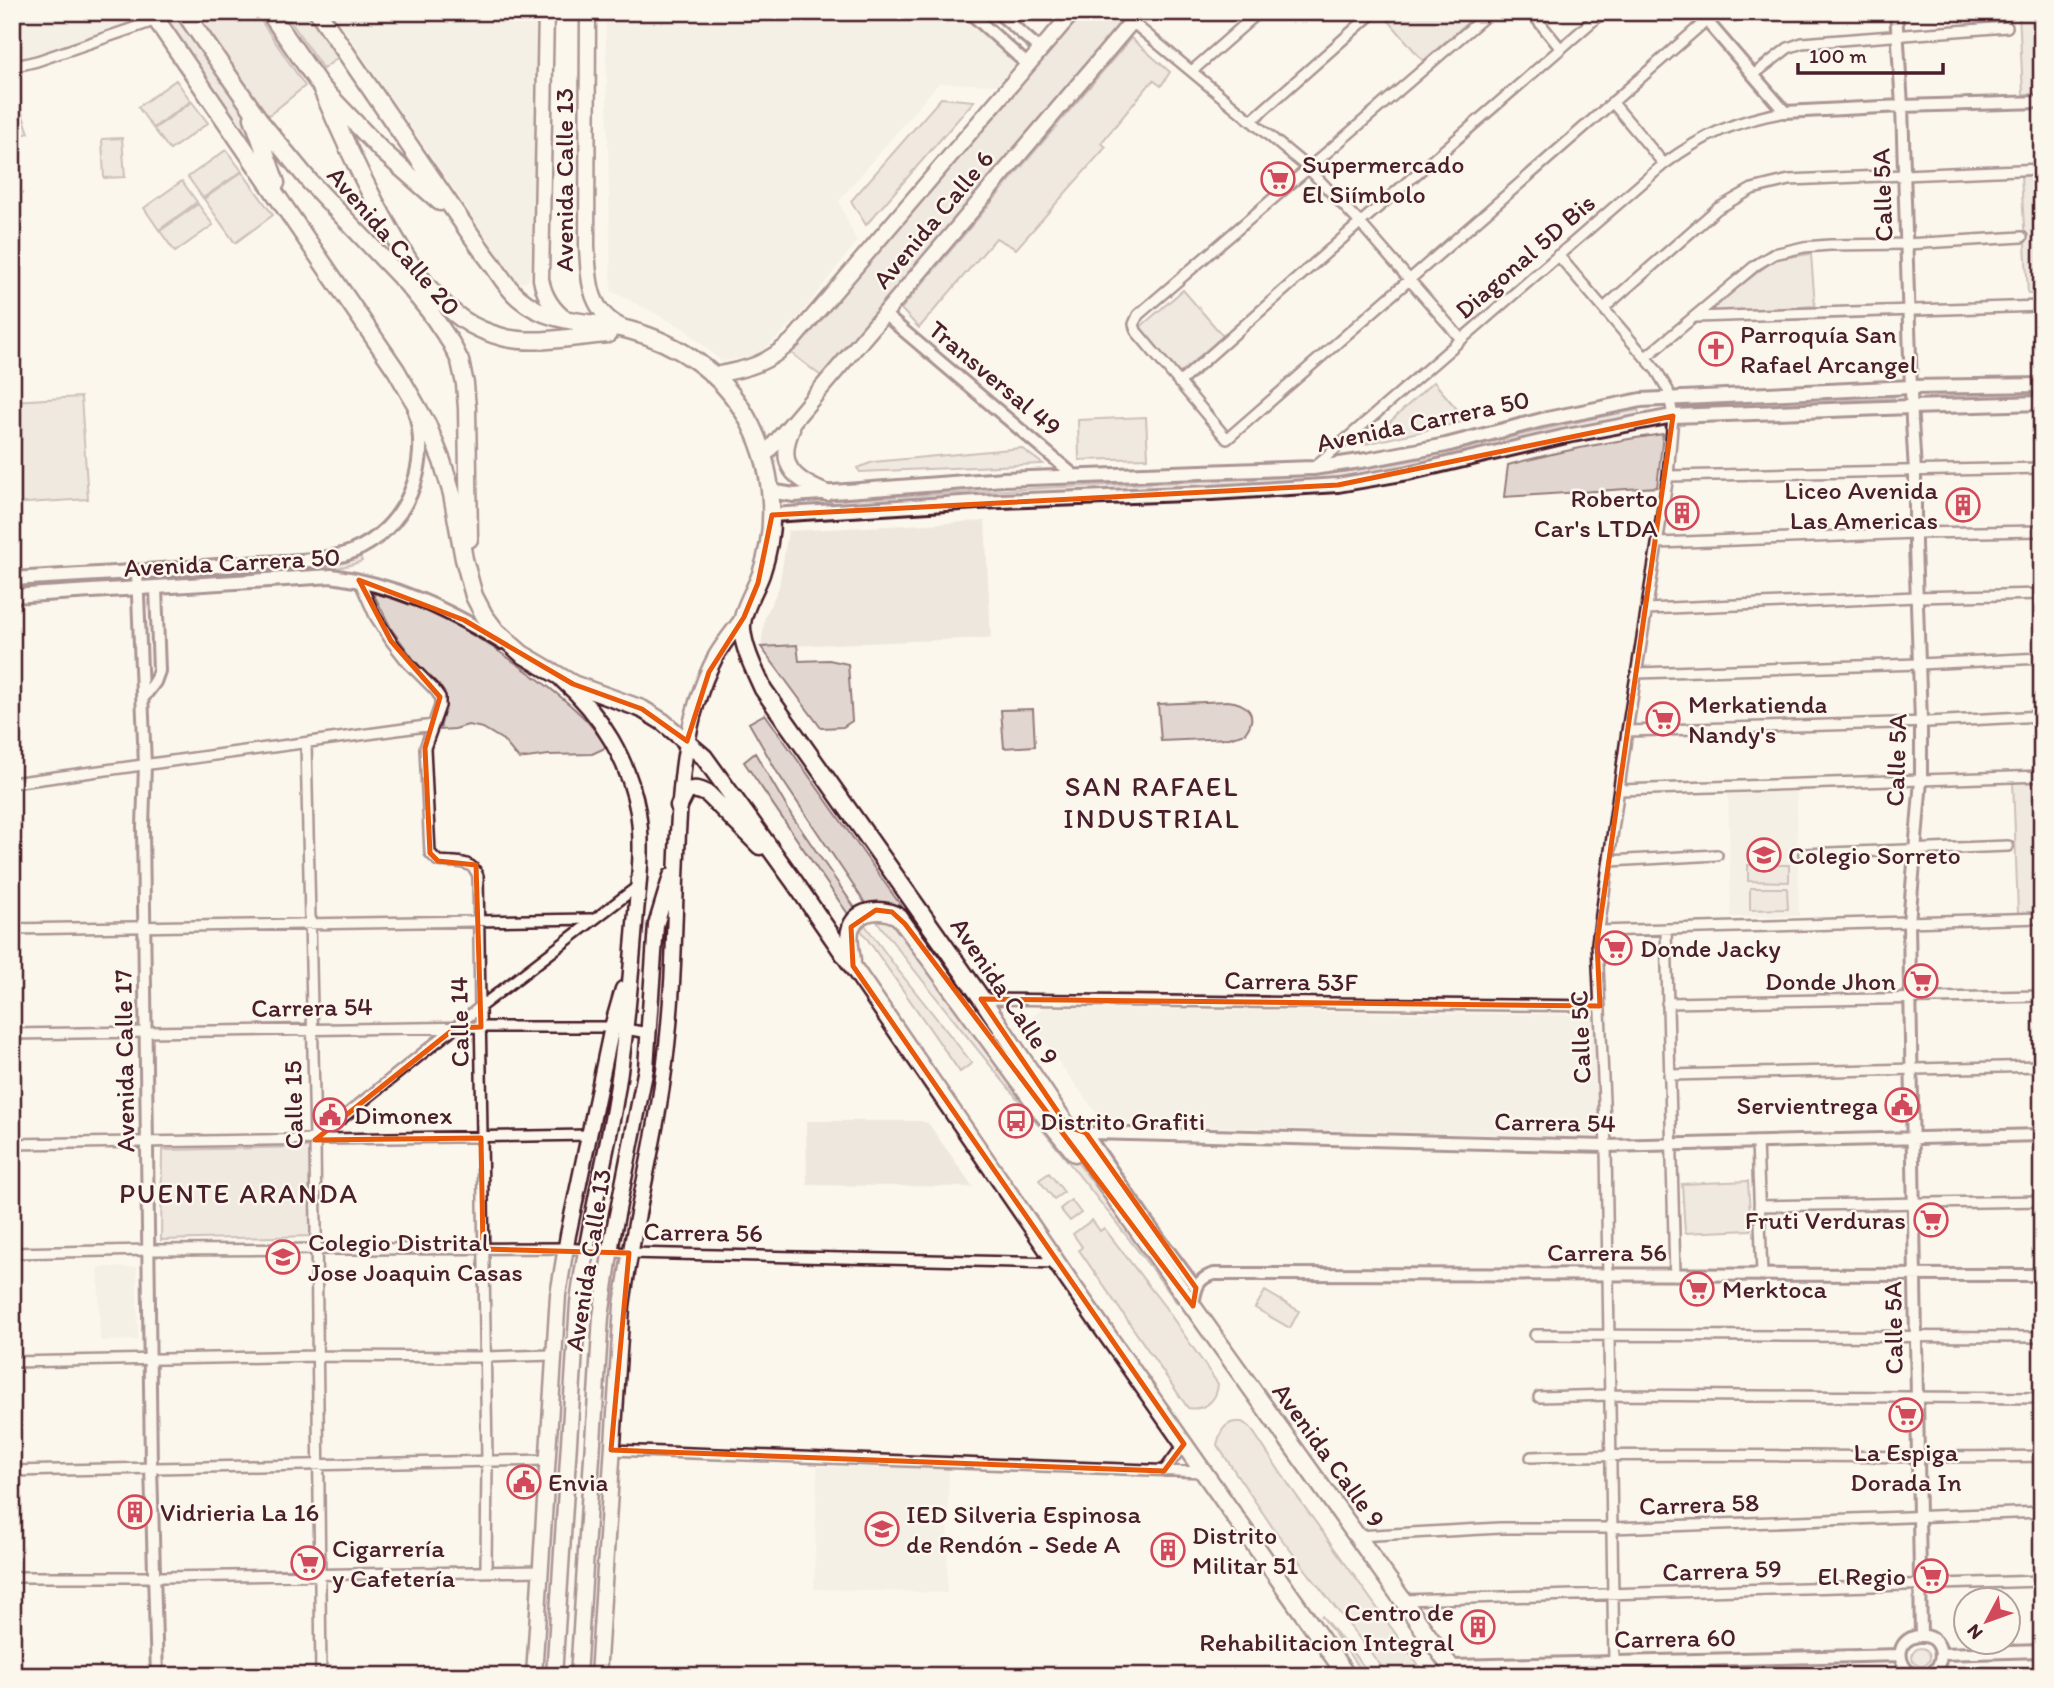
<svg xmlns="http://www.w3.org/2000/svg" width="2054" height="1688" font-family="Itim,sans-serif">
	<rect width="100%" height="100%" fill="#fbf7ec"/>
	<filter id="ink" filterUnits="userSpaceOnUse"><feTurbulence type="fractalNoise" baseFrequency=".0143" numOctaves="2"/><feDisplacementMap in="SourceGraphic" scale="14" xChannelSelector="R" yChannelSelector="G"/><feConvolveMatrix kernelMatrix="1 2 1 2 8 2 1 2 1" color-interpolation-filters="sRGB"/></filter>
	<g filter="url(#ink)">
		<!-- built -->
		<path fill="#eee7de" d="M12,12H141L148,22L54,53L12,58Z
			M332,12H537L533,251L529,279L525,283L517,282Z
			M605,12H956L1017,66L998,85L939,83L839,201L857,242L797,319L758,355L722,362L683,328L611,291Z
			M985,521L991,638L761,647L765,617L779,587L788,531Z
			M1797,792L1799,916L1731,917L1728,794Z
			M1043,1008L1595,1015L1599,1137L1104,1124L1028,1020Z
			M806,1121H920L928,1123L973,1187L807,1185Z
			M98,1267H137L138,1340L100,1341Z
			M817,1466L949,1469L947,1593L814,1589Z"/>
		<!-- green -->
		<path fill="#e2d7d0" stroke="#967b7e" stroke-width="2" d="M161,12H178L242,104L262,158Z
			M194,12H255L305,86L268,116Z
			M284,12H309L339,57L323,69Z
			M1082,12H1132L821,376L790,352Z
			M1385,12H1480L1423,61L1383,14Z
			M2019,12H2042V94H2023Z
			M1131,38L1170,72L1161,86L1153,80L1101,143L1106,147L1016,249L996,238L919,328L901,309Z
			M176,80L191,101L153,128L138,107Z
			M941,98L974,101L866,225L851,201Z
			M192,102L208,123L170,150L154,129Z
			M19,104L29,133L12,139V106Z
			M122,138L125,177L104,178L102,139Z
			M226,150L242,171L203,198L188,177Z
			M242,172L273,215L235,243L204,199Z
			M2042,175V294H2028L2021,176Z
			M182,181L197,202L159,230L144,208Z
			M198,204L213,225L175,252L160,231Z
			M1811,254L1815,306L1705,313L1775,259Z
			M1183,290L1223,336L1179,374L1139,328Z
			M1434,382L1467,421L1366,444L1433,382Z
			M2042,392V400L1928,402V397Z
			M81,397L88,499L12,504V401Z
			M1894,398L1895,404L1711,411L1712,406Z
			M1638,410L1640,416L1392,473L1334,481L802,509L801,502C904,496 1006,489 1109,485C1183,481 1258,481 1332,473C1436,462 1535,427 1638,410Z
			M1146,417L1148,458L1079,460L1078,420Z
			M1663,434L1657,487L1504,497L1508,465C1560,451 1610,441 1663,434Z
			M1021,448L1043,464L860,472L857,468L873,462Z
			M359,554L362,561C339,570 317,570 292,571V566Z
			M373,593C431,600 537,673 580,714C590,723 599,736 607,747L592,754L549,755L519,759L503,740L483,728L468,725L455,729L440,730L445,705L443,692L416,662L392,630Z
			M797,645L799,661L829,660L848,664L852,721L843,727L821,728L761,647Z
			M1228,701C1248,703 1259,715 1245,733L1229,738L1161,741L1158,704Z
			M1033,709L1035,746L1004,748L1001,710Z
			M765,714L904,910L883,903H865L777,772L749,723Z
			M755,753L792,816L855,908L848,914L744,762Z
			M2042,780V913H2018L2013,781Z
			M1748,865H1789V882L1748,881Z
			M1750,888H1787L1788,909L1750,910Z
			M873,916L892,920L988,1048L1134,1235L1177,1303C1080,1170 971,1047 873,916Z
			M865,925L898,970L972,1063L960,1072L861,930Z
			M314,1147L313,1236L161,1240L162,1150Z
			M1049,1173L1064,1192L1054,1199L1039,1180Z
			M1748,1181L1751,1230L1685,1233L1682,1184Z
			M1071,1200L1081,1213L1070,1221L1060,1209Z
			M1092,1220L1100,1231L1104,1228L1165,1307L1218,1384C1217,1400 1205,1411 1188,1408L1079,1250L1082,1247L1073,1234Z
			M1265,1291L1299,1311L1290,1328L1255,1308Z
			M1235,1422H1242L1250,1427L1291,1488L1426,1676H1389L1273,1528L1217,1445C1220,1433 1223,1424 1235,1422Z
			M1321,1615L1372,1676H1365Z
			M1912 1657a9 9 0 1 1 18 0a9 9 0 1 1-18 0Z"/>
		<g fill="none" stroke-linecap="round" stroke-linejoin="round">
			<defs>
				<path id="minor" d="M1490,12L1138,315L1134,324L1136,331L1227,439L1716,12
					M1531,12L1561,49
					M1132,22L1308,168L1360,223L1461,339
					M12,67L37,61L157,20
					M1192,71L1259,12
					M1753,75L1788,48L1802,43L2007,27
					M1612,102L1664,164
					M1251,121L1374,12
					M1558,255L1656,370L1668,390L1673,416L1668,476L1627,731L1597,943L1606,1146L1614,1662
					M1604,308L1717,209L1752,189L1789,180L2042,169
					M1695,317L2042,306
					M1646,357L1756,265L1774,254L1804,247L1830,245L1907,244L2022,237
					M1179,383L1360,223L1603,12
					M1313,468L1664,164C1705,134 1735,121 1785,112
					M1668,476L2042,468
					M1658,543L1915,533L2042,531
					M359,580L375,616L391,641L408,663L435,690L440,697V706L425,748L430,853L438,861C453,863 472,858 478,876L487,1460L486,1571
					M1647,609L1916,597L2042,594
					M1637,673L1919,664L2042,658
					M1627,731L1928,722L2042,716
					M306,743L315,1140L321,1676
					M12,783L433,725
					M1620,790L2042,776
					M1804,854L2008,846
					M1610,861L1717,855
					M12,929L591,919
					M1666,929L1675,1275
					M1599,931L2042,918
					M982,999L1600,1006
					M1667,1003L2042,996
					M12,1034L481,1027H612L649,1033
					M1669,1075L2042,1066
					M315,1140L480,1007L638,886
					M1757,1142L1762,1275
					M12,1144L589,1135
					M1759,1206L2042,1201
					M12,1253L149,1250L565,1248L629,1253L1057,1263
					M1535,1335L2042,1337
					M12,1362L318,1356L485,1357L554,1355
					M1539,1397L1610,1395L2042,1398
					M611,1450L1204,1472
					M1531,1457C1701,1452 1872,1459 2042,1456
					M12,1471L548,1460
					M1164,1471L1184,1444
					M1357,1536L1500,1528H1612L2042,1512
					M12,1577H162L541,1571
					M1403,1600L2042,1581"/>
				<path id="tertiary" d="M969,12L1028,65
					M997,12L1041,50
					M1699,12L1785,112L1902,106L2042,102
					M1896,12L1902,106L1912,421L1915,471V545L1921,722V780L1909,923L1921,1636
					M884,314L1076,477
					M137,572L145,765L143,827L151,1467L157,1676
					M143,698L155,682L159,671L156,588
					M1069,1127L1090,1133L1606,1146L2042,1135
					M1086,1133L1147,1222L1196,1288
					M1193,1306C1195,1290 1197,1278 1214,1274L2042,1275
					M1941,1654L2042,1651
					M1451,1666L1900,1655
					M1916,1676C1896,1668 1894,1640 1918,1636C1943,1632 1950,1666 1926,1676"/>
				<path id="secondary" d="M770,491L794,495L1004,479L1313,468L1367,460L1446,445L1542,420L1641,400L1911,387L2042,385
					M772,515L977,502L1211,493L1338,485L1408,473L1562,437L1673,416L1911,407L2042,403
					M12,579C90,575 168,570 246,564C274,562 326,562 351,552C406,530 432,466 415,411
					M12,596L332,576C396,585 446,609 501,642"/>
				<path id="primary" d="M546,12L541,279C544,296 553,310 567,320
					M588,12L587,246C589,280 588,312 624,328
					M714,375C749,369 767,364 793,340L1073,12
					M792,429C776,466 795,480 827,493
					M763,457L1140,12
					M534,1676L558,1295L568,1235L612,1027L623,989
					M554,1676L578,1303C586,1238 602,1174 614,1109C625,1048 630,986 635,924C638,887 644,849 638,812C629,761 601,714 562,680
					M578,1676L601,1317L612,1240L646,1068L656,925L671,876
					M598,1676L622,1306C633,1221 657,1139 666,1054C673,996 674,937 676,879C679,803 680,724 716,656C724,642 735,629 744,617"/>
				<path id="trunk" d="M151,12L396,370L427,424L442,461L452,494L464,559L474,596L484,615L496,631L522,654L573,684L642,709L663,722L704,757L793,880L1072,1285L1347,1676
					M184,12L263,125L310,182L407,284L430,312L451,343L460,361L465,384L467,408L469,539
					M269,12L321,87L381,150L440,202
					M318,12C363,78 408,143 453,209C466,228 479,247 493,265C501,277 508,289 519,298C552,326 591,320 629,330C678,343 721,372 746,416C773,463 779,523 761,574C755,591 741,611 742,629C744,650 755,671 763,689L982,999L1118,1202L1457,1676
					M321,87C338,127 356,166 376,204C398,245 423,291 462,319C476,329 490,334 506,338C539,345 575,336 608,334
					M253,118L276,183
					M679,806L686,792C694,788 700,790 708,794L760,846
					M852,961C851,950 847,938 851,927C859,908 884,908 899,917L1044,1115L1075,1153"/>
			</defs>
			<!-- minor casing -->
			<use href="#minor" stroke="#4a1f2b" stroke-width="14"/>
			<!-- tertiary casing -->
			<use href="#tertiary" stroke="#4a1f2b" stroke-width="16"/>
			<!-- secondary casing -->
			<use href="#secondary" stroke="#4a1f2b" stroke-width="18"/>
			<!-- primary casing -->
			<use href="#primary" stroke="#4a1f2b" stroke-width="19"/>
			<!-- trunk casing -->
			<use href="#trunk" stroke="#4a1f2b" stroke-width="21"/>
			<!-- minor -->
			<use href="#minor" stroke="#fbf7ec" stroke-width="9"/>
			<!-- tertiary -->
			<use href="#tertiary" stroke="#fbf7ec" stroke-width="10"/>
			<!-- secondary -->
			<use href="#secondary" stroke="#fbf7ec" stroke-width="12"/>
			<!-- primary -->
			<use href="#primary" stroke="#fbf7ec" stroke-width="14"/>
			<!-- trunk -->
			<use href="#trunk" stroke="#fbf7ec" stroke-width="16"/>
		</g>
	</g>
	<!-- marked area -->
	<path d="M0 0H2054V1688H0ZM1673,416L1597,943L1600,1006L981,999L1068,1127L1086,1133L1196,1288L1193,1306L905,924L892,912L876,910L851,927L853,966L1184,1444L1164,1471L611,1450L629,1253L483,1249L481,1138L315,1140L455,1028L481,1027L476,865L438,861L430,853L425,748L440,697L391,641L359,580L464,620L573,684L642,709L687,741L709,672L744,617L758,583L772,515L1338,485Z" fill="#fbf7ec" fill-opacity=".55" fill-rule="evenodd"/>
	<path fill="none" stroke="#e8590c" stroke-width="5" stroke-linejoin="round" d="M1673,416L1597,943L1600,1006L981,999L1068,1127L1086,1133L1196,1288L1193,1306L905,924L892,912L876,910L851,927L853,966L1184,1444L1164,1471L611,1450L629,1253L483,1249L481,1138L315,1140L455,1028L481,1027L476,865L438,861L430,853L425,748L440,697L391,641L359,580L464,620L573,684L642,709L687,741L709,672L744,617L758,583L772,515L1338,485Z"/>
	<!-- icons -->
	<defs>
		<symbol id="supermarket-ring" viewBox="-11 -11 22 22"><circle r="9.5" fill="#fbf7ec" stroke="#d1495b" stroke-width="1.5"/><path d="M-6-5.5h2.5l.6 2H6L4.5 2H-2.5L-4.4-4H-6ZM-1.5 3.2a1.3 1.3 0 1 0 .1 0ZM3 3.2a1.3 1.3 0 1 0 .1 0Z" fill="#d1495b"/></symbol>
		<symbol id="church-ring" viewBox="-11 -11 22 22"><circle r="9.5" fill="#fbf7ec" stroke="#d1495b" stroke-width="1.5"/><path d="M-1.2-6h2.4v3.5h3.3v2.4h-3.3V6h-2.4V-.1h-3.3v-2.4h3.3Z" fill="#d1495b"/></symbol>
		<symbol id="building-ring" viewBox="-11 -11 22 22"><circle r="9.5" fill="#fbf7ec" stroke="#d1495b" stroke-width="1.5"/><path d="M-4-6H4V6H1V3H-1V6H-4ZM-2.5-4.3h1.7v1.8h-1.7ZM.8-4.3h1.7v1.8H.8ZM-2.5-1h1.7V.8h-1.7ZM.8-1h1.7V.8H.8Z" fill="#d1495b"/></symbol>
		<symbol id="school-ring" viewBox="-11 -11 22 22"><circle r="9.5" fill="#fbf7ec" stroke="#d1495b" stroke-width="1.5"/><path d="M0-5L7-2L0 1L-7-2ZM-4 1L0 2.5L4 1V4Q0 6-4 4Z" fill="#d1495b"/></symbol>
		<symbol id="civic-ring" viewBox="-11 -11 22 22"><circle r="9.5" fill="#fbf7ec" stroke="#d1495b" stroke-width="1.5"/><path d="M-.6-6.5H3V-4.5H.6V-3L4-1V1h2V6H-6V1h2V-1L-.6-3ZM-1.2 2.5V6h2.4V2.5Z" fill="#d1495b"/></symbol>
		<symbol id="bus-ring" viewBox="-11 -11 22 22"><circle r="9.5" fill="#fbf7ec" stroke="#d1495b" stroke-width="1.5"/><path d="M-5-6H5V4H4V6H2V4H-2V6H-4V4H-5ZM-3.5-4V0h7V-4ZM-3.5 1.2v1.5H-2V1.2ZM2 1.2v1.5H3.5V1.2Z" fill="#d1495b"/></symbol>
	</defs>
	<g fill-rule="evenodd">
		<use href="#supermarket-ring" x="1259" y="160" width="38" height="38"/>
		<use href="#church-ring" x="1697" y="330" width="38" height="38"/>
		<use href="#building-ring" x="1944" y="486" width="38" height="38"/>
		<use href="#building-ring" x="1663" y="494" width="38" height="38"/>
		<use href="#supermarket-ring" x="1644" y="700" width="38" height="38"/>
		<use href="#school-ring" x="1745" y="836" width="38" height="38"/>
		<use href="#supermarket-ring" x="1596" y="929" width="38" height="38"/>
		<use href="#supermarket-ring" x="1902" y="962" width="38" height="38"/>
		<use href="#civic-ring" x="1883" y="1086" width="38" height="38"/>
		<use href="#civic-ring" x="311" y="1096" width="38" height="38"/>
		<use href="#bus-ring" x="997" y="1102" width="38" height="38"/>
		<use href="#supermarket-ring" x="1912" y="1201" width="38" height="38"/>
		<use href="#school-ring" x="264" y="1238" width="38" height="38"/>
		<use href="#supermarket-ring" x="1678" y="1270" width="38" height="38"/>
		<use href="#supermarket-ring" x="1887" y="1396" width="38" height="38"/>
		<use href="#civic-ring" x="505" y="1463" width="38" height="38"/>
		<use href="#building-ring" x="116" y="1493" width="38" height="38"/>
		<use href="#school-ring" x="863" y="1510" width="38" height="38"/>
		<use href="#building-ring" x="1149" y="1531" width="38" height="38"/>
		<use href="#supermarket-ring" x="289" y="1544" width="38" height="38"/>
		<use href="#supermarket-ring" x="1912" y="1557" width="38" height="38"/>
		<use href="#building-ring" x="1459" y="1608" width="38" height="38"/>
	</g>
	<g text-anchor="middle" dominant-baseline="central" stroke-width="5" stroke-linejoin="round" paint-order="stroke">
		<!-- poi labels -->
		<g font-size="26" fill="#4a1f2b" stroke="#fbf7ec" text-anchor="start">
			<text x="1302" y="164">Supermercado<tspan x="1302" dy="30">El Siímbolo</tspan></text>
			<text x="1740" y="334">Parroquía San<tspan x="1740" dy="30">Rafael Arcangel</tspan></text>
			<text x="1938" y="490" text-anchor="end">Liceo Avenida<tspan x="1938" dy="30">Las Americas</tspan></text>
			<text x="1658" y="498" text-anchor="end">Roberto<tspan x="1658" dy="30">Car's LTDA</tspan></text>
			<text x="1688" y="704">Merkatienda<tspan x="1688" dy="30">Nandy's</tspan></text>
			<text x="1788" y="855">Colegio Sorreto</text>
			<text x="1640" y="948">Donde Jacky</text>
			<text x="1896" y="981" text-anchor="end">Donde Jhon</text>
			<text x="1878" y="1105" text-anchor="end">Servientrega</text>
			<text x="354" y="1115">Dimonex</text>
			<text x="1040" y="1121">Distrito Grafiti</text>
			<text x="1906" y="1220" text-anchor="end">Fruti Verduras</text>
			<text x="308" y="1242">Colegio Distrital<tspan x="308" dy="30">Jose Joaquin Casas</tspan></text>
			<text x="1722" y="1289">Merktoca</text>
			<text x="1906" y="1452" text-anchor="middle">La Espiga<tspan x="1906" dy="30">Dorada In</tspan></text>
			<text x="548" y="1482">Envia</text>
			<text x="160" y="1512">Vidrieria La 16</text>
			<text x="906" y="1514">IED Silveria Espinosa<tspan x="906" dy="30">de Rendón - Sede A</tspan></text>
			<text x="1192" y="1535">Distrito<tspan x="1192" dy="30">Militar 51</tspan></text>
			<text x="332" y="1548">Cigarrería<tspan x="332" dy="30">y Cafetería</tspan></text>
			<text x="1906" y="1576" text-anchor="end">El Regio</text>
			<text x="1454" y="1612" text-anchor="end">Centro de<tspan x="1454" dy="30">Rehabilitacion Integral</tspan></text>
		</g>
		<!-- street labels -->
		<g font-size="26" fill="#4a1f2b" stroke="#fbf7ec">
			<text transform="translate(564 180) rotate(-90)">Avenida Calle 13</text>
			<text transform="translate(1882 195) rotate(-92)">Calle 5A</text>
			<text transform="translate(933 219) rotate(-50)">Avenida Calle 6</text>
			<text transform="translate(394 241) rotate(49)">Avenida Calle 20</text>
			<text transform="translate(1525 256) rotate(-41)">Diagonal 5D Bis</text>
			<text transform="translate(995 378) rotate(40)">Transversal 49</text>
			<text transform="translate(1423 421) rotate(-12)">Avenida Carrera 50</text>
			<text transform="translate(232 562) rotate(-3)">Avenida Carrera 50</text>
			<text transform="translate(1896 760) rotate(-88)">Calle 5A</text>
			<text transform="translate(1291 981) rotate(1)">Carrera 53F</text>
			<text transform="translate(1005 991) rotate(56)">Avenida Calle 9</text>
			<text transform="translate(312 1007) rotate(-1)">Carrera 54</text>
			<text transform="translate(459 1022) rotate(-91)">Calle 14</text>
			<text transform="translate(1580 1037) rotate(-92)">Calle 5C</text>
			<text transform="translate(124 1061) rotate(-91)">Avenida Calle 17</text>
			<text transform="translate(293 1105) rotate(-91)">Calle 15</text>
			<text transform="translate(1555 1122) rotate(1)">Carrera 54</text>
			<text transform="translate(703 1232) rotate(1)">Carrera 56</text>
			<text x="1607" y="1252">Carrera 56</text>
			<text transform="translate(588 1260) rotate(-81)">Avenida Calle 13</text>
			<text transform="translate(1893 1328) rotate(-91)">Calle 5A</text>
			<text transform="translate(1329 1455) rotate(54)">Avenida Calle 9</text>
			<text transform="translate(1699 1504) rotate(-2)">Carrera 58</text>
			<text transform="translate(1722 1570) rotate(-2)">Carrera 59</text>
			<text transform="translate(1675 1638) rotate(-1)">Carrera 60</text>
		</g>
		<!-- neighbourhood labels -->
		<g font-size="28" letter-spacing="2" fill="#4a1f2b" stroke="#fbf7ec">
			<text x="1152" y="786">SAN RAFAEL<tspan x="1152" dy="32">INDUSTRIAL</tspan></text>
			<text x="239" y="1193">PUENTE ARANDA</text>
		</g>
	</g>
	<!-- margin -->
	<rect width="2054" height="1688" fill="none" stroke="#fbf7ec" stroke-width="42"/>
	<rect x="21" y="21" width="2012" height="1646" fill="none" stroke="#4a1f2b" stroke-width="2.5" filter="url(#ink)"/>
	<!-- north arrow -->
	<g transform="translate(1987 1621) rotate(229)"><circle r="33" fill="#fbf7ec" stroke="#b4a19f" stroke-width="2"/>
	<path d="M0-5L12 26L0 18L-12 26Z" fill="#d1495b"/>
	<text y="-10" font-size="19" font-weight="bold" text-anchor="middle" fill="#4a1f2b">N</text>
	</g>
	<!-- scale -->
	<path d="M1798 63v10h145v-10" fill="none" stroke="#4a1f2b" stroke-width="3.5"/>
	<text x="1809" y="63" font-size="21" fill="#4a1f2b" stroke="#fbf7ec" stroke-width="5" paint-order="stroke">100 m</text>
</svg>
